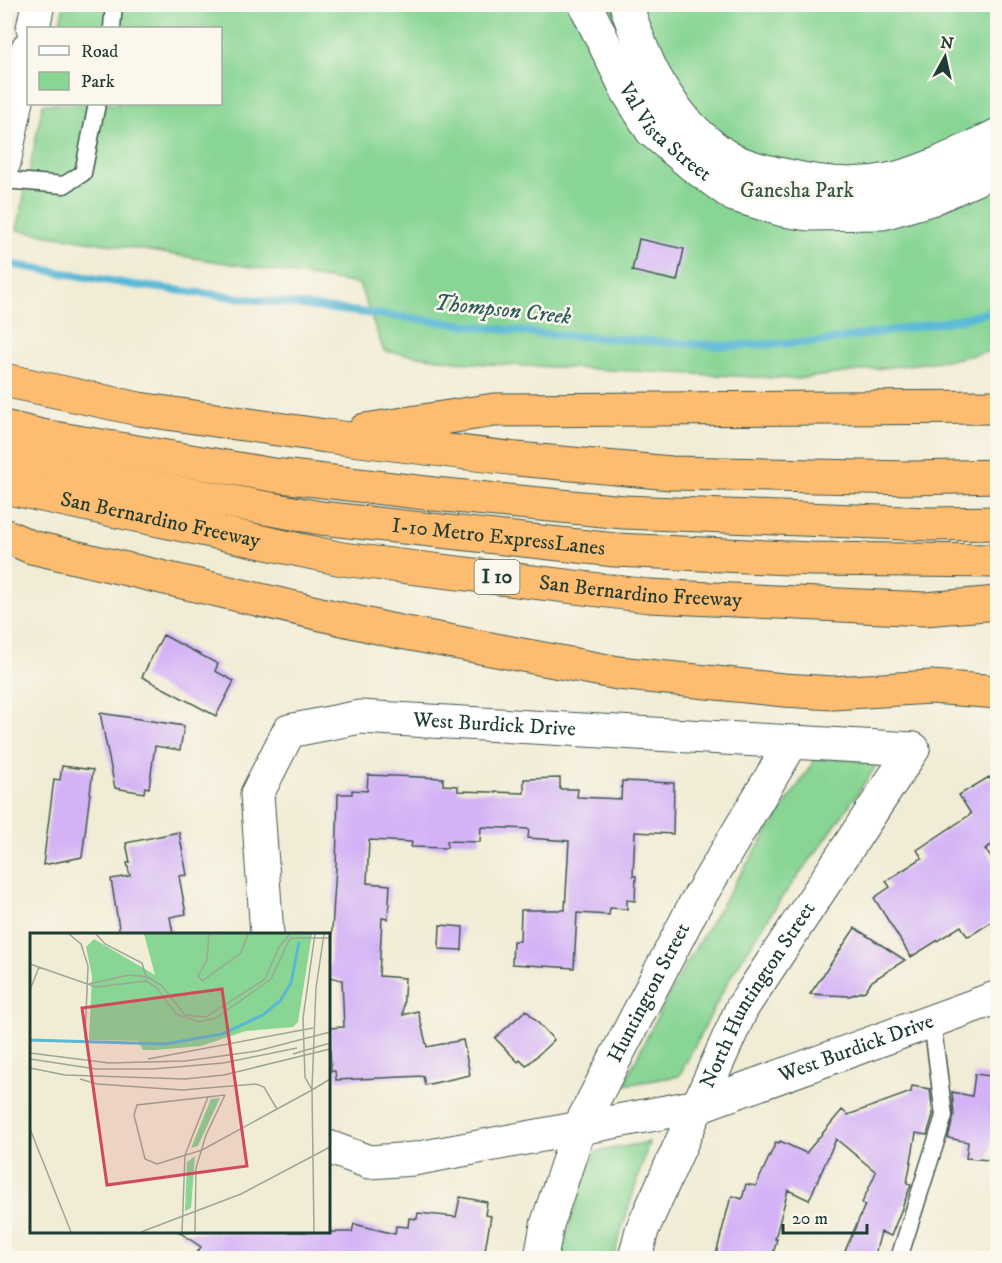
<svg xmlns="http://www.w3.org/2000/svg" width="1002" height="1263" font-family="'IM FELL DW Pica',serif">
	<rect width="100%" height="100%" fill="#fbf7ec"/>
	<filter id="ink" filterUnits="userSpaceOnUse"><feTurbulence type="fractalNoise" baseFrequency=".0167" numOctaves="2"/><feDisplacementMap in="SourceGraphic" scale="12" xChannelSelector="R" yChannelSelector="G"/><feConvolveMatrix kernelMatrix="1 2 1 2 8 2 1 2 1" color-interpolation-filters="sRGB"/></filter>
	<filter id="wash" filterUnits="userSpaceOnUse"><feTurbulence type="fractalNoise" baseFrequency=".008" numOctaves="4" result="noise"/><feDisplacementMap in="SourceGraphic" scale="24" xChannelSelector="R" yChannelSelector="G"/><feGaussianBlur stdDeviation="1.35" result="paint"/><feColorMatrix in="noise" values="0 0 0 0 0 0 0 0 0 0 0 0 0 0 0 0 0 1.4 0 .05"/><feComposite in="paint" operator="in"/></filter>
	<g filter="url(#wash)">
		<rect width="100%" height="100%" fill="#f1ecd5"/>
		<!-- green -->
		<path fill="#88d594" stroke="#548964" stroke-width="1.5" d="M64,5H997V350L954,359L796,379L470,363L384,351L359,284L17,230L43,104H220V28H59Z
			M816,758L879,762L823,843L782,897L731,976L679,1076L624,1085C676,970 747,863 816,758Z
			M649,1142L613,1258H560L584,1178L596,1152Z"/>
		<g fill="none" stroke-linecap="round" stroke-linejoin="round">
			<!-- stream -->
			<path stroke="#58b8d6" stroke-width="8" d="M4,263L134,285L542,334L725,346L819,342L957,320L998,310"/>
		</g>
		<g id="blocks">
			<!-- building -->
			<path fill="#d3b2f6" d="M639,239L684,249L677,281L632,271Z
				M163,635L218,664L215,671L234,681L216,716L142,677Z
				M100,713L184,726L180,750L155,746L149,788L145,787L144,793L115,788Z
				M62,766L93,770L82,857L43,865L54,779L60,780Z
				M368,775L443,778V785L458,786V791L524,793V779L560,778V789H578L577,797L621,799L622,781L674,783L673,834L635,832L633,876H636L635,901L627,900V909L610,908L609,915L577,913L574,968L512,964L513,941H520L521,910H565L569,841L528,838L529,829L481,827L480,842L447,841V848L411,847L412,842L369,840L367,883L390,885L388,919L382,918L379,976L405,978L403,1015L418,1011L427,1047L463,1040L470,1075L425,1085L423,1076L336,1080L335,1071H331L329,1028L344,1027L342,980L329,977L336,867L338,794H352V790L367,791Z
				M989,777L998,790V841L985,849L998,868V918L971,935L967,936L961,926L911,957L874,898L890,887L886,881L922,858L917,850L971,814L959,795Z
				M179,832L187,875L179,876L186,914L170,917L173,934H120L111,879L130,876L127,863L130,862L126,843Z
				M440,925L463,927L462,950L439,949Z
				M855,928L905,960L872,981L865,991L849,996L810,994Z
				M526,1010L554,1040L526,1066L520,1060L518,1062L495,1038Z
				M975,1074L998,1077V1122H994L989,1160L966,1158L968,1142L948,1138L954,1115L952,1092L972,1096Z
				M912,1086L930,1089L933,1115L927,1135L916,1133L907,1183L911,1185L891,1236L881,1232L874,1258H842L865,1205L862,1203L876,1172L836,1139L809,1200L788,1190L775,1239H777L772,1258H715L730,1200L733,1196L742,1199L746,1184L756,1186L776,1142L779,1143L780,1141L806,1153L842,1110L848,1115L911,1092Z
				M460,1197L487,1202L485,1215L491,1216L484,1256L477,1255L476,1258H193L201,1247L179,1232H352L354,1224L395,1234L396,1226L408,1227L409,1218L417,1219L418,1213L456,1217Z"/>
		</g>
	</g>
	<g filter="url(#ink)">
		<use href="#blocks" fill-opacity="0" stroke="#3e574c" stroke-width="1.5"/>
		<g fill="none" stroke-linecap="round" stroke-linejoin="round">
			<defs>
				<path id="lane" d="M112,28L114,4
					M4,180L64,185L83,173L97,104
					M899,1258L944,1116L932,1021"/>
				<g id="street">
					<path id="s1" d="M585,4L628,92L652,131L691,164L734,195L783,210L808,214L883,213L931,199L998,169"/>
					<path d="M626,4C642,54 658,94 695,131C707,142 717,152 731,159C749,168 769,172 788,176C825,185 860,187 897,178C932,169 965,151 998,135"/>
					<path d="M33,28L38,4"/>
					<path d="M4,163L28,48"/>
					<path id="s2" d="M267,934L257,794L289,731L360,717L913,749"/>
					<path id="s3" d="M328,1147L369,1162L414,1159L698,1106L998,997"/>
					<path id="s4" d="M541,1258L547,1225L579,1128L694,906L792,742"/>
					<path id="s5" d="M635,1258L642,1230L742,1008L913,749"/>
				</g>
				<g id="highway">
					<path d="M4,380L139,409L326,436L517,459L671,473L912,478L998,476"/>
					<path d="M4,427L42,436L273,475L434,494L624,512L930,524L998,523"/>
					<path d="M365,430L494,410L998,407"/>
					<path id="s6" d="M4,459L27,465L321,518L615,550L812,559L998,561"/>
					<path id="s7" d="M4,487L342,559L649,596L925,609L998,603"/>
					<path d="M4,535L31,547L390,630L618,673L784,690L833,693L931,687L998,692"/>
				</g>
			</defs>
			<!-- lane casing -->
			<use href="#lane" stroke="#3e574c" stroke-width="19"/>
			<!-- street casing -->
			<use href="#street" stroke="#3e574c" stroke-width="35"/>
			<!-- highway casing -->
			<use href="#highway" stroke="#3e574c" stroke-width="35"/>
			<!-- lane -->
			<use href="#lane" stroke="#fff" stroke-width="16"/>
			<!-- street -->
			<use href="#street" stroke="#fff" stroke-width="33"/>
			<!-- highway -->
			<use href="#highway" stroke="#fdbc70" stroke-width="33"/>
		</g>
	</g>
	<g text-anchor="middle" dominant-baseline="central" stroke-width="5" stroke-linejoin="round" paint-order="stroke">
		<!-- shield labels -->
		<rect fill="#fbf7ec" stroke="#61756b" stroke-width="1.5" x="474.5" y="560" width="45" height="34" rx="4.5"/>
		<g font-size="20" font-weight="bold" fill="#1f3d34">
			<text x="497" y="577">I 10</text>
		</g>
		<!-- street labels -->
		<g font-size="21" fill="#1f3d34" stroke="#fbf7ec">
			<text stroke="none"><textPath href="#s1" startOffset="153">Val Vista Street</textPath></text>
			<text stroke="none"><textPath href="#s7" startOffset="160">San Bernardino Freeway</textPath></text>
			<text stroke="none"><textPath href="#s6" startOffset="501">I-10 Metro ExpressLanes</textPath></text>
			<text stroke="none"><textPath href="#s7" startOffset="646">San Bernardino Freeway</textPath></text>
			<text stroke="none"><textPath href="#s2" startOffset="418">West Burdick Drive</textPath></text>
			<text stroke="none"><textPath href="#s4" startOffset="288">Huntington Street</textPath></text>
			<text stroke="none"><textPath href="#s5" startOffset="291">North Huntington Street</textPath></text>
			<text stroke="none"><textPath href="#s3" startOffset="546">West Burdick Drive</textPath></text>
		</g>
		<!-- park labels -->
		<g font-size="21" fill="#345b47" stroke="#fbf7ec">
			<text x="797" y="191">Ganesha Park</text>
		</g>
		<!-- water labels -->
		<g font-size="22" font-style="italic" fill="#2d5c5c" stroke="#fbf7ec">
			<text transform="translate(503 310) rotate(6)">Thompson Creek</text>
		</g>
	</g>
	<!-- overview -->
	<g transform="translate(30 933)">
		<rect width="300" height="300" fill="#f1ecd5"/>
		<path d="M114,1H282L268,89L263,94L216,98L171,113L125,117H113L108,108L59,107L62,43L56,14L64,6L125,42ZM190,165L168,213L161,215L181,166ZM165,223L161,275L155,278L157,229Z" fill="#88d594"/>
		<path fill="none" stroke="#58b8d6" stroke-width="3" d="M0,107L135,111L192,101L233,82L250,68L261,50L269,9"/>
		<path fill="none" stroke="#9da695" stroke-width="1.5" d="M39,1L51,11L58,33L55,106M66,1L75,11L112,30L117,47M179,1L177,27L168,43L172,48L211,20L218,1M0,31L66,54L116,48L126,54L146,81L169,89L186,85L241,46L260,5H300M59,51L99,42L118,44L132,53L155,82L176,84L235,46L249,14L260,1M0,57L9,34M0,120L79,130L155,128L227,118L300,99M263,121L300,110M0,126L66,136H123L193,130L267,115M118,126L283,95M0,135L35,142L155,146L194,142L300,116M50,146L67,151L152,157L226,151L234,154L247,176M282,156L286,55L294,1M282,157L275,144L273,85L285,1M195,162L107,172L104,182L115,226L127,231L172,217L247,176M247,176L282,157M0,196L41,299M111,299L211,261L300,214M152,299L155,222L178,164M165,299L166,235L176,202L195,162M284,299L282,157L300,146"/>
		<path fill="#d1495b" fill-opacity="0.15" stroke="#d1495b" stroke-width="3" d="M192,56L217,233L77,252L52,75Z"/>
		<rect width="300" height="300" fill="none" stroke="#1f3d34" stroke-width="3"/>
	</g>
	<!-- margin -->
	<rect width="1002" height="1263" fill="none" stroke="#fbf7ec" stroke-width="24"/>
	<!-- legend -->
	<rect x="27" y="27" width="195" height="78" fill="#fbf7ec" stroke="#a3ada2" stroke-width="1.5"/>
	<rect x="39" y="46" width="30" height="9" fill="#ffffff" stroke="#a3ada2" stroke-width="1.5"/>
	<text x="81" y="57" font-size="18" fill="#1f3d34">Road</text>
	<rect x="39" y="72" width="30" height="18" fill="#88d594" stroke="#a3ada2" stroke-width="1.5"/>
	<text x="81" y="87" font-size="18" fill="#1f3d34">Park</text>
	<!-- north arrow -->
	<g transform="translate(945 57) rotate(8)" stroke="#fbf7ec" stroke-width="4.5" paint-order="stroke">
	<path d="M0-4.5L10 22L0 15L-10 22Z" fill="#1f3d34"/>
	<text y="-9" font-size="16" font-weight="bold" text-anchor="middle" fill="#1f3d34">N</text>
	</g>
	<!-- scale -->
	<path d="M783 1224v9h84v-9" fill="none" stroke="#1f3d34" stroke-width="3"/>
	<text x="792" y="1224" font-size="18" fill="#1f3d34" stroke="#fbf7ec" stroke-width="4.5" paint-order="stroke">20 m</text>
</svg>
